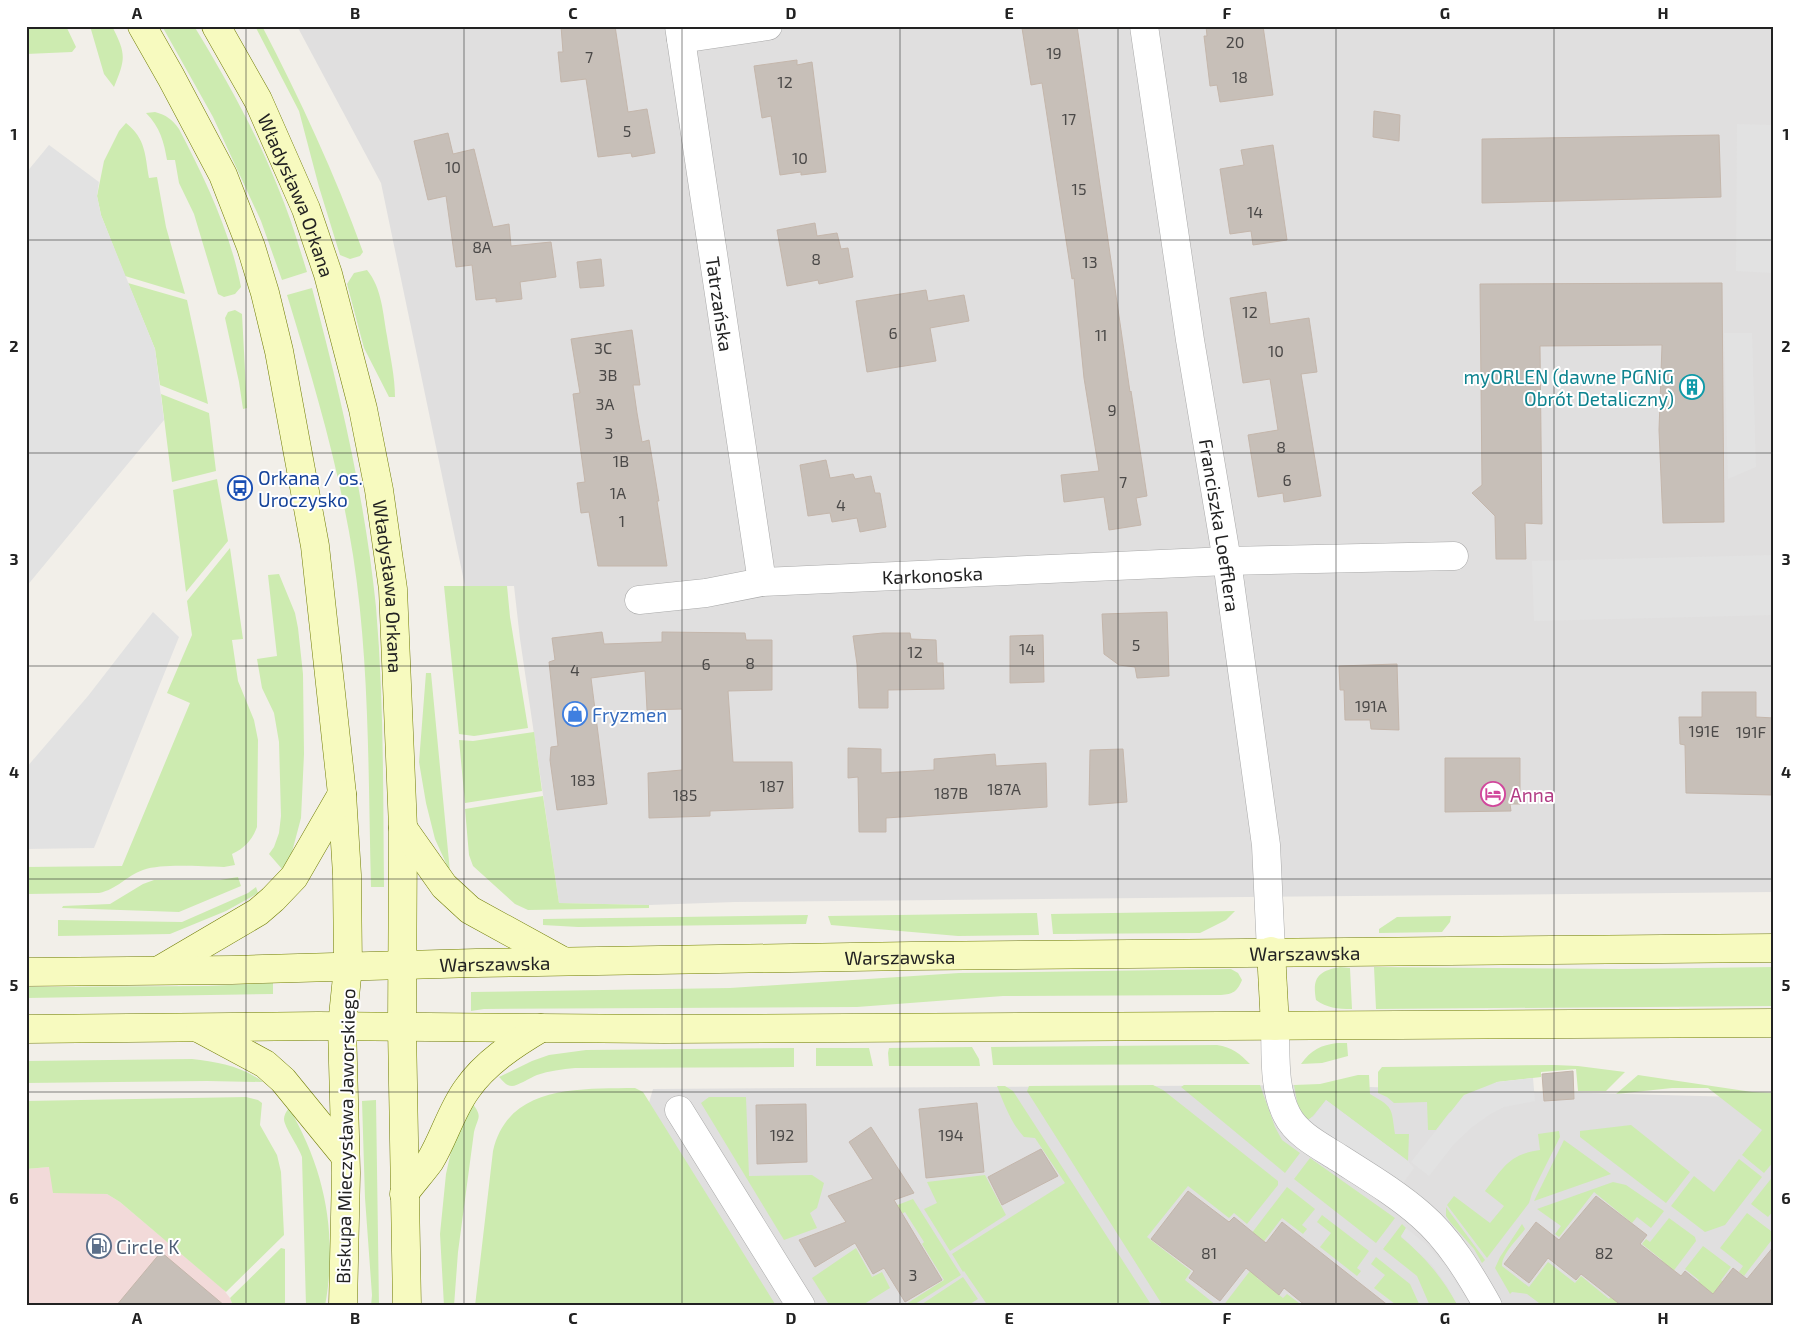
<svg xmlns="http://www.w3.org/2000/svg" width="1800" height="1332" font-family="'Exo 2',sans-serif">
	<rect width="100%" height="100%" fill="#f2efe9"/>
	<!-- residential -->
	<path fill="#e0dfdf" d="M297,26H1774V892L735,902L649,905L559,903L520,639L514,586H465L381,183Z
		M1294,1085L1774,1098V1306H589L653,1089Z"/>
	<!-- commercial -->
	<path fill="#f2dad9" d="M49,1167L88,1192L107,1194L120,1202L223,1289L230,1298L233,1306H26V1169Z"/>
	<!-- grass -->
	<path fill="#cdebb0" d="M26,26H66L76,47L72,52L26,54Z
		M90,26H112C126,54 126,58 114,87L104,74Z
		M162,26H194C225,77 255,130 277,185C289,213 298,243 307,272L282,280L261,221L213,117Z
		M255,26H262C300,99 335,174 363,252L360,256L350,259L340,255L319,187L299,111Z
		M155,112C166,115 172,119 179,129C205,179 230,231 241,287L235,294L224,297L218,294L194,214L179,183L175,160H167C164,142 160,127 146,113Z
		M126,123C146,139 145,155 149,178L157,177L166,227L185,294L125,276L101,215L97,196L104,161L119,131Z
		M367,270C382,288 383,314 387,336C390,356 395,376 395,397H389L364,348L347,284L354,273Z
		M128,283L187,300L199,356L208,404L160,385L155,349Z
		M312,288C340,393 365,499 376,607C384,700 383,794 384,887H371C368,777 370,665 353,555C339,467 313,380 287,295Z
		M235,310L242,314L247,408L243,409L239,382L225,318L228,312Z
		M161,394L209,413L216,471L172,482Z
		M217,479L228,541L186,592L173,490Z
		M230,548L243,639L232,640L238,681L254,720L258,740L257,827C252,840 245,848 232,854L235,865L224,867C202,867 164,863 143,870C126,876 118,889 99,893L26,894V867L122,866L190,703L167,693L192,635L187,601Z
		M279,574L295,613L298,628L303,674L304,754L301,818L292,852L282,869L269,854L274,847L279,833L281,816L279,742L274,713L262,688L257,659L277,656L268,575Z
		M444,586H507L510,617L528,728L474,736L459,734Z
		M426,673H431L450,872L435,839L426,803L419,762Z
		M534,732L542,791L465,803L459,740L473,741Z
		M543,796L559,903L649,905V908L528,910L515,904L473,866L469,855L465,809Z
		M238,877L241,886L179,912L62,908L63,906L110,904L143,884L154,880H220Z
		M256,887L258,893L226,911L170,934L58,936V920L182,922L248,893Z
		M1235,911L1226,920L1200,933L1053,934L1051,914Z
		M1037,913L1039,935L958,936L831,925L828,916Z
		M808,915L806,924L578,927L543,925V919Z
		M1451,916L1450,922L1442,932L1379,933V929L1397,917Z
		M1340,967L1350,968L1352,1009C1337,1009 1327,1008 1316,1000C1312,978 1318,971 1340,967Z
		M1374,967L1622,969L1774,967V1006L1376,1009Z
		M1231,969L1238,973L1242,980C1237,992 1233,994 1221,995L1003,996L857,1007L484,1009L471,1011V992L730,988L959,973Z
		M273,983V994L26,998V987L208,986Z
		M1337,1043H1347L1348,1056L1322,1063L1301,1064C1311,1050 1321,1045 1337,1043Z
		M1217,1045C1232,1047 1240,1054 1250,1064L993,1065L991,1047Z
		M972,1047L979,1059L980,1066H889L888,1053L889,1048Z
		M794,1048V1067L575,1068C562,1069 549,1071 537,1075C530,1078 517,1086 512,1086C506,1086 503,1081 499,1077L532,1061L549,1055L586,1050Z
		M816,1048H869L873,1066H816Z
		M192,1059C217,1062 242,1066 263,1082L207,1081L26,1083V1061Z
		M1554,1065L1578,1066L1625,1072L1606,1091H1578L1576,1069L1541,1072V1077L1497,1082L1449,1113L1436,1130H1428L1427,1102L1394,1103L1387,1097L1378,1093V1072L1382,1067Z
		M1358,1075H1369L1370,1094C1394,1108 1391,1107 1395,1134H1409L1408,1161L1326,1100L1313,1116L1308,1120L1298,1107L1294,1085L1320,1084Z
		M1638,1075L1752,1092L1774,1093V1161L1764,1173L1742,1155L1762,1130L1708,1088H1672L1616,1094Z
		M1153,1085L1163,1090L1278,1181V1185L1247,1224L1234,1213L1229,1218L1188,1186L1147,1237L1191,1271L1185,1280L1217,1306H1163L1027,1091L1029,1086Z
		M1184,1085H1260L1275,1127L1282,1140L1300,1153L1285,1173L1181,1087Z
		M997,1086H1005L1013,1091L1152,1306H988L964,1271L963,1272L952,1254L1065,1183L1035,1138L1024,1137C1011,1123 1004,1104 997,1086Z
		M635,1088L643,1092L775,1304L761,1306H475L493,1151C508,1084 581,1089 635,1088Z
		M246,1097L258,1100L262,1103L260,1125L277,1155L281,1172L284,1235L226,1292L120,1202L107,1194L53,1193L49,1167L26,1169V1101Z
		M709,1097H746L749,1176L812,1175L824,1183L817,1208L810,1213L817,1228L784,1240L701,1103Z
		M376,1100L379,1306H371L372,1295L365,1198L362,1101Z
		M472,1103C483,1117 478,1117 474,1132L458,1252L454,1306H444L440,1234L446,1174L454,1138Z
		M289,1108C325,1169 338,1235 325,1306H306L302,1157C299,1147 284,1127 284,1119C284,1115 286,1112 289,1108Z
		M1631,1125L1690,1172L1666,1203L1580,1137V1131Z
		M1559,1131L1560,1137L1532,1193L1529,1203L1487,1258L1447,1205L1454,1196L1490,1223L1504,1206L1485,1191C1503,1168 1509,1154 1540,1150L1538,1134Z
		M1564,1140L1611,1174L1534,1201Z
		M1310,1158L1395,1218L1376,1243L1294,1179Z
		M1739,1159L1762,1177L1725,1225L1705,1232L1671,1206L1694,1176L1714,1192Z
		M985,1175L1006,1215L950,1251L924,1209L937,1203L927,1182Z
		M1774,1175V1210L1768,1217L1751,1204Z
		M1613,1182L1626,1185L1664,1211L1651,1228L1637,1217L1632,1223L1594,1192L1559,1237L1555,1234L1561,1226L1537,1209Z
		M1287,1187L1315,1209L1302,1225L1307,1229L1303,1234L1282,1218L1255,1253L1248,1238Z
		M913,1199L961,1275L912,1306H903L944,1280L922,1244L924,1242L905,1212L859,1239L849,1224Z
		M1446,1207L1485,1260L1482,1263L1474,1249L1450,1222L1446,1216Z
		M1747,1213L1771,1231L1774,1228V1237L1744,1276L1739,1272L1743,1266L1720,1248Z
		M1322,1215L1369,1251L1357,1268L1361,1271L1357,1276L1320,1247L1331,1233L1317,1222Z
		M1669,1218L1695,1237L1696,1241L1672,1273L1654,1270L1662,1260L1642,1244L1646,1239L1650,1242Z
		M1402,1224L1406,1228L1401,1237C1426,1258 1442,1277 1458,1306H1430L1417,1276L1383,1249Z
		M1522,1224L1525,1229C1518,1239 1502,1253 1502,1266L1529,1287L1548,1262L1575,1283L1581,1276L1609,1299L1613,1294L1621,1301L1617,1306H1543L1527,1294L1512,1292L1510,1294L1495,1268L1500,1257Z
		M1703,1246L1731,1267L1721,1280L1726,1284L1709,1306L1687,1295L1699,1280L1685,1269Z
		M281,1248L285,1249V1306H233L230,1298Z
		M856,1248L872,1277L882,1272L890,1288L861,1306H830L812,1278Z
		M1376,1257L1410,1284L1420,1306H1395V1304L1374,1288L1385,1275L1371,1264Z
		M1253,1267L1260,1273L1257,1278L1283,1298L1287,1294L1303,1306H1223Z
		M963,1277L978,1299L967,1306H919Z"/>
	<!-- parking -->
	<path fill="#e2e2e2" d="M1737,124L1774,125V273L1736,271Z
		M49,145L99,182L97,196L101,215L155,349L164,420L26,587V173Z
		M1724,333H1752L1756,467L1728,479Z
		M1774,555V615L1534,621L1532,561Z
		M153,612L179,637L94,848L26,849V768L88,696Z
		M1533,1078L1535,1101L1504,1107L1489,1115L1472,1127L1454,1144L1429,1176L1411,1162L1464,1095L1497,1082Z
		M1326,1100L1408,1161L1414,1168L1401,1186L1308,1120L1314,1116Z
		M1406,1228L1427,1245L1446,1267L1471,1306H1458L1447,1286L1432,1265L1401,1236Z"/>
	<!-- building -->
	<path fill="#c7bfb8" stroke="#c4b6ab" d="M561,26H615L628,112L647,109L655,153L632,157L631,153L598,157L586,79L561,82L558,52H563Z
		M1035,26H1077L1130,392L1131,391L1147,496L1136,498L1141,525L1109,530L1104,497L1064,502L1061,475L1099,471L1084,378L1074,278L1072,279L1042,83L1031,85L1022,28Z
		M1206,26H1263L1273,95L1220,102L1217,85L1210,86L1204,36H1207Z
		M797,60V65L812,62L826,172L801,175V172L780,175L771,116L762,118L754,66Z
		M1374,111L1400,115L1399,141L1373,137Z
		M448,133L453,154L474,149L493,227L509,224L511,246L551,242L556,277L520,282L522,299L496,302V298L476,300L472,265L456,267L446,196L428,200L414,141Z
		M1719,135L1721,197L1482,203V139Z
		M1273,145L1287,240L1253,245L1251,231L1230,234L1220,169L1244,165L1241,150Z
		M815,223L817,236L837,233L841,249L848,248L853,277L819,284L818,280L787,286L777,230Z
		M601,259L604,286L580,288L577,262Z
		M1722,283L1724,522L1663,523L1659,430L1662,345L1540,346L1542,524L1525,523L1526,559H1496L1495,516L1472,493L1482,485L1480,284Z
		M926,290L928,301L964,295L969,321L930,328L936,361L867,372L856,301Z
		M1266,292L1270,324L1309,318L1317,372L1301,374L1321,496L1284,502L1283,493L1258,497L1248,435L1278,430L1270,379L1243,383L1230,298Z
		M632,330L640,385H633L637,413L642,442L649,440L659,501H657L667,566H598L589,512L581,513L577,483L585,482L573,394L580,393L571,339Z
		M826,460L830,478L853,474L855,479L871,476L875,493H880L886,527L860,532L857,518L832,522L830,513L808,516L800,465Z
		M1167,612L1169,676L1137,678L1135,667L1119,665L1104,654L1102,614Z
		M602,632L604,644L662,642V632L745,633L746,640H772V690L728,691L733,762H792L793,808L710,811V816L649,818L648,773L682,770V709L647,710L645,671L591,678L607,804L557,810L550,760L551,747L558,746L549,662L555,660L552,638Z
		M883,633H910L911,639L936,640L937,663H943L944,689L888,690V708H859L857,664L853,636Z
		M1043,635L1044,682L1010,683V636Z
		M1397,664L1399,730L1371,729L1370,720H1345L1344,690H1340L1339,666Z
		M1702,692H1756V717L1774,718L1773,795L1686,793L1685,745L1680,744L1679,717H1702Z
		M848,748L881,749V773L934,770V759L995,754L996,766L1046,763L1047,807L886,818V832H859L858,777L848,778Z
		M1123,749L1127,802L1089,805L1090,750Z
		M1445,758H1520V804H1510L1511,811L1445,812Z
		M1573,1071L1574,1099L1544,1101L1542,1074Z
		M977,1103L984,1172L926,1178L919,1109Z
		M806,1104L807,1162L757,1164L756,1105Z
		M871,1127L914,1193L894,1200L942,1280L905,1302L884,1268L873,1274L855,1243L815,1267L799,1240L846,1222L828,1196L873,1179L849,1142Z
		M1041,1149L1058,1176L1002,1205L988,1177Z
		M1188,1191L1229,1222L1234,1217L1266,1243L1282,1222L1389,1306H1306L1284,1288L1279,1295L1246,1268L1220,1301L1189,1278L1194,1271L1151,1239Z
		M1596,1196L1647,1235L1640,1244L1681,1276L1685,1271L1713,1294L1733,1268L1747,1279L1774,1246V1306H1622L1581,1274L1576,1280L1548,1258L1529,1283L1504,1264L1536,1222L1559,1240Z
		M161,1252L225,1306H116Z"/>
	<g fill="none" stroke-linecap="round" stroke-linejoin="round">
		<defs>
			<g id="street">
				<path id="s1" d="M679,26L762,582"/>
				<path id="s2" d="M1144,26L1190,340L1227,561L1266,845L1271,951"/>
				<path d="M681,39L768,26"/>
				<path id="s3" d="M639,600L706,593L762,582L1227,561L1454,556"/>
				<path d="M1275,1026C1276,1055 1273,1088 1287,1115C1297,1135 1322,1147 1339,1158C1367,1176 1396,1193 1421,1215C1449,1239 1470,1274 1488,1306"/>
				<path d="M679,1110L801,1306"/>
			</g>
			<g id="secondary">
				<path d="M142,26L171,77L223,175L251,247L265,293L279,351L315,546L342,794L347,875L348,967L342,1026L346,1173L343,1306"/>
				<path id="s4" d="M216,26L258,100L306,209L328,274L363,409L379,490L393,589L403,828L402,1028L407,1306"/>
				<path d="M403,828L444,886L470,910L563,961"/>
				<path d="M1271,951L1275,1026"/>
				<path d="M161,969L258,912L273,899L294,877L342,794"/>
				<path id="s5" d="M26,972L232,970L476,963L911,956L1774,948"/>
				<path d="M26,1029L318,1026L664,1029L1774,1023"/>
				<path d="M200,1029L265,1064L283,1080L345,1156"/>
				<path d="M404,1194C412,1183 422,1172 430,1161C444,1138 451,1111 467,1089C485,1063 514,1044 541,1028"/>
			</g>
		</defs>
		<!-- street casing -->
		<use href="#street" stroke="#a9a9a9" stroke-width="29"/>
		<!-- secondary casing -->
		<use href="#secondary" stroke="#707d05" stroke-width="29"/>
		<!-- street -->
		<use href="#street" stroke="#fff" stroke-width="28"/>
		<!-- secondary -->
		<use href="#secondary" stroke="#f7fabf" stroke-width="28"/>
	</g>
	<!-- grid -->
	<path fill="none" stroke="#222" stroke-width="1" stroke-opacity="0.55" d="M246,26V1306M464,26V1306M682,26V1306M900,26V1306M1118,26V1306M1336,26V1306M1554,26V1306M26,240H1774M26,453H1774M26,666H1774M26,879H1774M26,1092H1774"/>
	<!-- icons -->
	<defs>
		<symbol id="building-ring" viewBox="-11 -11 22 22"><circle r="9.5" fill="#fff" stroke="#0f9aa8" stroke-width="1.5"/><path d="M-4-6H4V6H1V3H-1V6H-4ZM-2.5-4.3h1.7v1.8h-1.7ZM.8-4.3h1.7v1.8H.8ZM-2.5-1h1.7V.8h-1.7ZM.8-1h1.7V.8H.8Z" fill="#0f9aa8"/></symbol>
		<symbol id="bus-ring" viewBox="-11 -11 22 22"><circle r="9.5" fill="#fff" stroke="#1a4fb4" stroke-width="1.5"/><path d="M-5-6H5V4H4V6H2V4H-2V6H-4V4H-5ZM-3.5-4V0h7V-4ZM-3.5 1.2v1.5H-2V1.2ZM2 1.2v1.5H3.5V1.2Z" fill="#1a4fb4"/></symbol>
		<symbol id="shop-ring" viewBox="-11 -11 22 22"><circle r="9.5" fill="#fff" stroke="#3f7fe0" stroke-width="1.5"/><path d="M-5-2.5h2.3a2.7 3.5 0 0 1 5.4 0H5L5.5 6h-11ZM-1.5-2.5h3a1.5 2.3 0 0 0-3 0Z" fill="#3f7fe0"/></symbol>
		<symbol id="hotel-ring" viewBox="-11 -11 22 22"><circle r="9.5" fill="#fff" stroke="#d1479c" stroke-width="1.5"/><path d="M-6-4.5h1.5V1H6V5H4.5V3h-9V5H-6ZM-4 0a1.8 1.8 0 1 1 3.6 0ZM.5 0V-2.5h3Q6-2.5 6 0Z" fill="#d1479c"/></symbol>
		<symbol id="fuel-ring" viewBox="-11 -11 22 22"><circle r="9.5" fill="#fff" stroke="#5c6f8a" stroke-width="1.5"/><path d="M-5.5-6h7V0h2V4h1.3V-2.5L3-4.5l.8-.8L6-3V5H2.5V1h-1V6h-7ZM-4.2-4.7v3.2H.2V-4.7Z" fill="#5c6f8a"/></symbol>
	</defs>
	<g fill-rule="evenodd">
		<use href="#building-ring" x="1678" y="373" width="28" height="28"/>
		<use href="#bus-ring" x="226" y="474" width="28" height="28"/>
		<use href="#shop-ring" x="561" y="700" width="28" height="28"/>
		<use href="#hotel-ring" x="1479" y="780" width="28" height="28"/>
		<use href="#fuel-ring" x="85" y="1232" width="28" height="28"/>
	</g>
	<g text-anchor="middle" dominant-baseline="central" stroke-width="4" stroke-linejoin="round" paint-order="stroke">
		<!-- number labels -->
		<g font-size="16" fill="#4b4948">
			<text x="1235" y="41">20</text>
			<text x="1054" y="52">19</text>
			<text x="589" y="56">7</text>
			<text x="1240" y="76">18</text>
			<text x="785" y="81">12</text>
			<text x="1069" y="118">17</text>
			<text x="627" y="130">5</text>
			<text x="800" y="157">10</text>
			<text x="453" y="166">10</text>
			<text x="1079" y="188">15</text>
			<text x="1255" y="211">14</text>
			<text x="482" y="246">8A</text>
			<text x="816" y="258">8</text>
			<text x="1090" y="261">13</text>
			<text x="1250" y="311">12</text>
			<text x="893" y="332">6</text>
			<text x="1101" y="334">11</text>
			<text x="603" y="347">3C</text>
			<text x="1276" y="350">10</text>
			<text x="608" y="374">3B</text>
			<text x="605" y="403">3A</text>
			<text x="1112" y="409">9</text>
			<text x="609" y="432">3</text>
			<text x="1281" y="446">8</text>
			<text x="621" y="460">1B</text>
			<text x="1287" y="479">6</text>
			<text x="1123" y="481">7</text>
			<text x="618" y="492">1A</text>
			<text x="841" y="504">4</text>
			<text x="622" y="520">1</text>
			<text x="1136" y="644">5</text>
			<text x="1027" y="648">14</text>
			<text x="915" y="651">12</text>
			<text x="750" y="662">8</text>
			<text x="706" y="663">6</text>
			<text x="575" y="669">4</text>
			<text x="1371" y="705">191A</text>
			<text x="1704" y="730">191E</text>
			<text x="1751" y="731">191F</text>
			<text x="583" y="779">183</text>
			<text x="772" y="785">187</text>
			<text x="1004" y="788">187A</text>
			<text x="951" y="792">187B</text>
			<text x="685" y="794">185</text>
			<text x="782" y="1134">192</text>
			<text x="951" y="1134">194</text>
			<text x="1209" y="1252">81</text>
			<text x="1604" y="1252">82</text>
			<text x="913" y="1274">3</text>
		</g>
		<!-- street labels -->
		<g font-size="19" fill="#222" stroke="#fff">
			<text stroke="none"><textPath href="#s4" startOffset="188">Władysława Orkana</textPath></text>
			<text stroke="none"><textPath href="#s1" startOffset="281">Tatrzańska</textPath></text>
			<text stroke="none"><textPath href="#s2" startOffset="505">Franciszka Loefflera</textPath></text>
			<text stroke="none"><textPath href="#s3" startOffset="295">Karkonoska</textPath></text>
			<text stroke="none"><textPath href="#s4" startOffset="592">Władysława Orkana</textPath></text>
			<text stroke="none"><textPath href="#s5" startOffset="1279">Warszawska</textPath></text>
			<text stroke="none"><textPath href="#s5" startOffset="874">Warszawska</textPath></text>
			<text stroke="none"><textPath href="#s5" startOffset="469">Warszawska</textPath></text>
			<text transform="translate(345 1136) rotate(-89)">Biskupa Mieczysława Jaworskiego</text>
		</g>
		<!-- culture labels -->
		<g font-size="19" fill="#0d838f" stroke="#fff" text-anchor="end">
			<text x="1674" y="376">myORLEN (dawne PGNiG<tspan x="1674" dy="22">Obrót Detaliczny)</tspan></text>
		</g>
		<!-- transit labels -->
		<g font-size="19" fill="#164399" stroke="#fff" text-anchor="start">
			<text x="258" y="477">Orkana / os.<tspan x="258" dy="22">Uroczysko</tspan></text>
		</g>
		<!-- shop labels -->
		<g font-size="19" fill="#366cbe" stroke="#fff" text-anchor="start">
			<text x="592" y="714">Fryzmen</text>
		</g>
		<!-- hotel labels -->
		<g font-size="19" fill="#b23c85" stroke="#fff" text-anchor="start">
			<text x="1510" y="794">Anna</text>
		</g>
		<!-- service labels -->
		<g font-size="19" fill="#4e5e75" stroke="#fff" text-anchor="start">
			<text x="116" y="1246">Circle K</text>
		</g>
	</g>
	<!-- border -->
	<rect width="1800" height="1332" fill="none" stroke="#ffffff" stroke-width="55"/>
	<rect x="28" y="28" width="1744" height="1276" fill="none" stroke="#222" stroke-width="2"/>
	<g font-size="16" text-anchor="middle" font-weight="bold" fill="#222">
		<text x="137" y="19">A</text>
		<text x="355" y="19">B</text>
		<text x="573" y="19">C</text>
		<text x="791" y="19">D</text>
		<text x="1009" y="19">E</text>
		<text x="1227" y="19">F</text>
		<text x="1445" y="19">G</text>
		<text x="1663" y="19">H</text>
		<text x="14" y="140">1</text>
		<text x="1786" y="140">1</text>
		<text x="14" y="352">2</text>
		<text x="1786" y="352">2</text>
		<text x="14" y="565">3</text>
		<text x="1786" y="565">3</text>
		<text x="14" y="778">4</text>
		<text x="1786" y="778">4</text>
		<text x="14" y="991">5</text>
		<text x="1786" y="991">5</text>
		<text x="14" y="1204">6</text>
		<text x="1786" y="1204">6</text>
		<text x="137" y="1324">A</text>
		<text x="355" y="1324">B</text>
		<text x="573" y="1324">C</text>
		<text x="791" y="1324">D</text>
		<text x="1009" y="1324">E</text>
		<text x="1227" y="1324">F</text>
		<text x="1445" y="1324">G</text>
		<text x="1663" y="1324">H</text>
	</g>
</svg>
